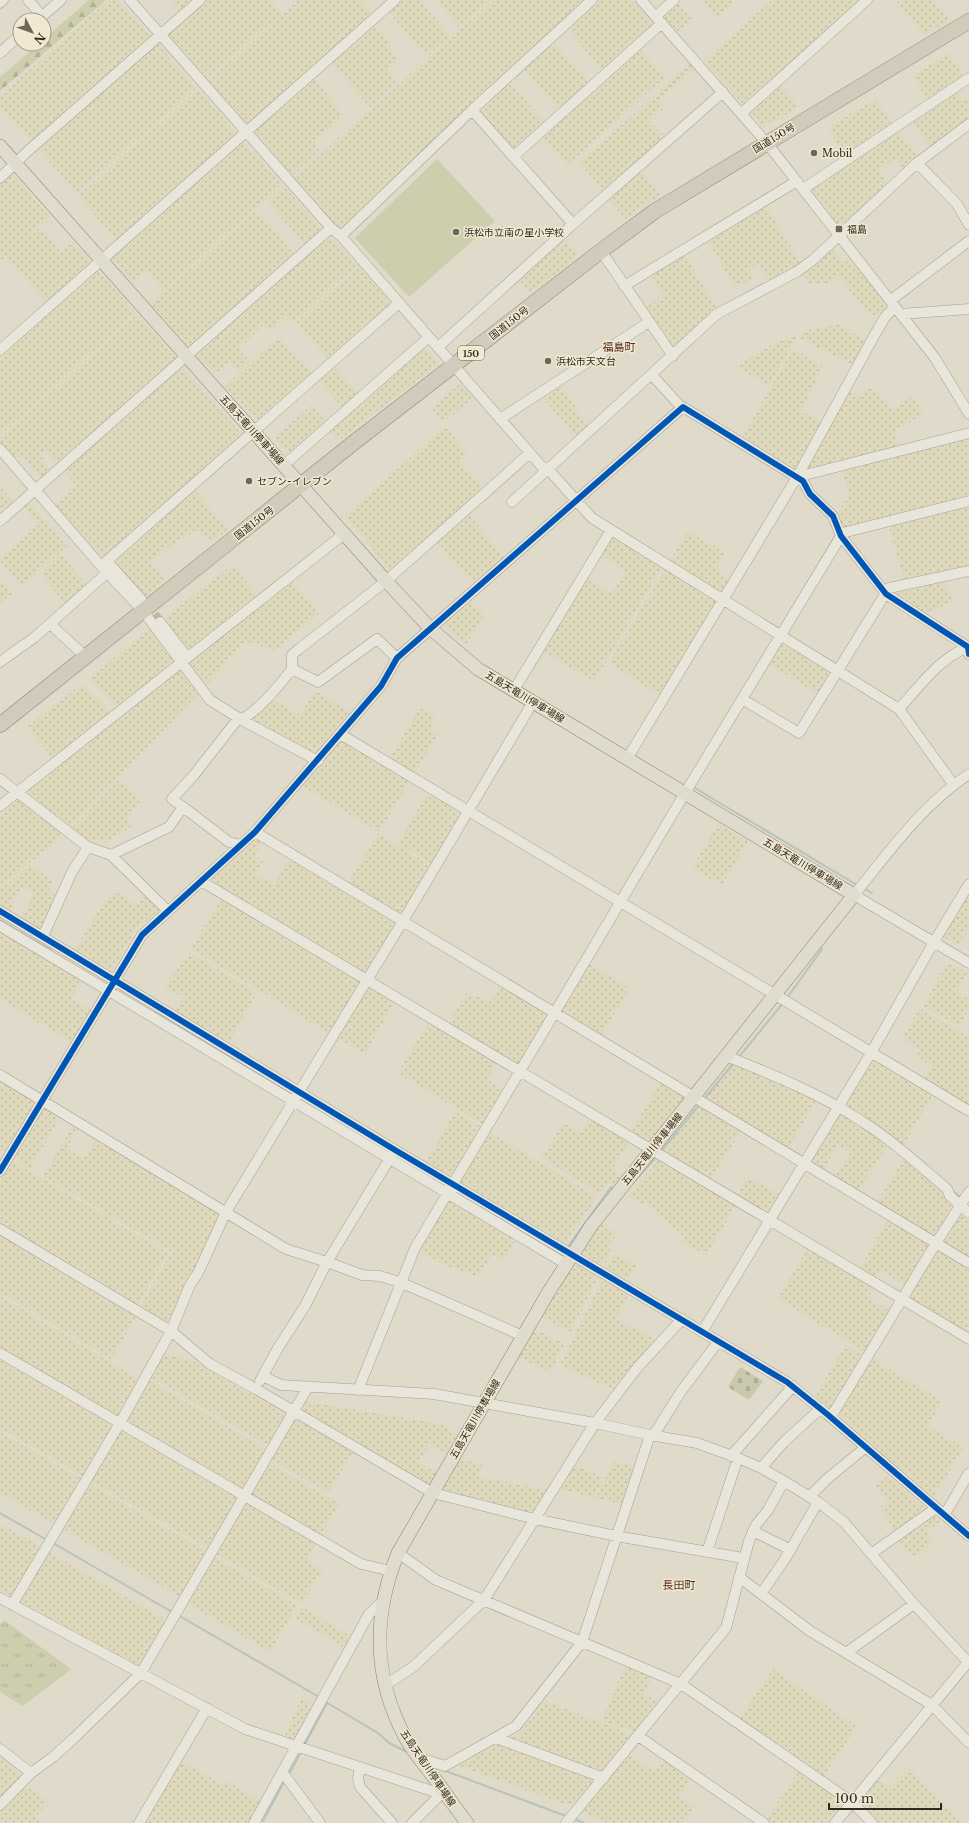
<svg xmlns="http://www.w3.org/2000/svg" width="969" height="1823" font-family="'Libre Baskerville','Noto Sans JP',serif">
	<defs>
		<pattern id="farmland-dots" width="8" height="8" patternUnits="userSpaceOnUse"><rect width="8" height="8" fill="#ded8bc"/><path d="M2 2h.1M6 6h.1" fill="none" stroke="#bfb9a1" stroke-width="1.8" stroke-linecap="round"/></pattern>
		<pattern id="grass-tufts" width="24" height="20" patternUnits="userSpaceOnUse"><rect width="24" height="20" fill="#cdceae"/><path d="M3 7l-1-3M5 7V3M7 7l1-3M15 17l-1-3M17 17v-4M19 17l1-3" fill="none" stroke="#b0b195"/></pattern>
		<pattern id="forest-firs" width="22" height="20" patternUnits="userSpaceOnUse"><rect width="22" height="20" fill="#cdceae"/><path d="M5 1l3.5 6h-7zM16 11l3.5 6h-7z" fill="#b0b195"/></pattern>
		<pattern id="cemetery-stones" width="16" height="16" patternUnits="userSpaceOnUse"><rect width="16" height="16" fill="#c8c8ad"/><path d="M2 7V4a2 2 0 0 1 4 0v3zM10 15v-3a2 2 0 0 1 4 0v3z" fill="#acac94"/></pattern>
	</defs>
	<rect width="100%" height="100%" fill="#e0daca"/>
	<!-- farmland -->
	<path fill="url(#farmland-dots)" d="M109,0H119L153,38L33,144L0,106V96Z
		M170,0H195L181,13Z
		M206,0H271L282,13L206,79L169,37V33Z
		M299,0H360L373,15L251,124L247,125L208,81Z
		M401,0H419L450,36L427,56L388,11Z
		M435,0H490L459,27Z
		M494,0H586L342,229H339L294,178Z
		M600,0H632L654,24L603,70L567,29Z
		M702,0H732L734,3L718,17Z
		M772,0H861L744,105L704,61Z
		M900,0H934L951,19L924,35L896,4Z
		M675,1L692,19L677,33L662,17Z
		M373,23L391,44L388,47L399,59L388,70L398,81L370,107L330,62Z
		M554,43L589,83L560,109L524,69Z
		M158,44L196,88L76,193L38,148Z
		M639,47L665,77L567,165L541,136Z
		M949,53L964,77L929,101L913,76Z
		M690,63L694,68L659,100L665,107L649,121L665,137L605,192L580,163Z
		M313,78L344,115L314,141L320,149L293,175L255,133L254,129Z
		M509,83L545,122L515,149H512L479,111Z
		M779,83L799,106L776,121L760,124L750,112Z
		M198,90L238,135L118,241L78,196Z
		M956,91L962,101L969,97V120L931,148L912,120Z
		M876,99L893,126L846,156L828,128Z
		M898,130L917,157L904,170L896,158L878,170L887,184L840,227L813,191V186Z
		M242,140L282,185L163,290L146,271L132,283L111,259L110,256Z
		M640,170L660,195L626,219L608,199Z
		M12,174L50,217L0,262V182L8,175Z
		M284,186L323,231L306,246L267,201Z
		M765,204L800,263L769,282L758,263L749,270L753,278L735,288L707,239Z
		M256,211L296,256L191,349L151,304Z
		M40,228L61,252L73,242L90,261V265L47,303L7,258Z
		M330,235L356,266L294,322L287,315L271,330L264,324L238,349L249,361L239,371L229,361L215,374L196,354Z
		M561,242L567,243L577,252V257L531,293L518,279Z
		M833,249L844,263L850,258L887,305L878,315H869L839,276L828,283H809L802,272Z
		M684,254L718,310L672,350L643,308L663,296L651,274Z
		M359,267L392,305L329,361L296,323Z
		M94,271H98L136,313L0,435V354Z
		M137,315L176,358V362L58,465L44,451L40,454L51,471L42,479L23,457L12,458L0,445V438Z
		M839,324L866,341L853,365L800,338L803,331Z
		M797,336L769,386L737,367L761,351L782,340Z
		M279,337L313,375L259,421L225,387Z
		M425,346L439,364L339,440L329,432Z
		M793,349L823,366L801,411L822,422L795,471L742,438Z
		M333,365L359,395L343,408L317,379Z
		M182,367L243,436L102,558L55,505L77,486L64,471Z
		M559,383L588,427L578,437L540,395Z
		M460,384L472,398L444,422L431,408Z
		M868,386L893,411L913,395L923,413L894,432L899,447L806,469L848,390L862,397Z
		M312,405L327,423L289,456L274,438Z
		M445,427L468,454L460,462L484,489L391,571L345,516Z
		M969,436V496L842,529L837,514L849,496L842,470Z
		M0,487L15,504L0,517Z
		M194,489L228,529L212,542L195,530L164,550L150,562L166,580L145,597L115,564L114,559Z
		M28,501L67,546L22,586L0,561V559L38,525L29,515L28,511L23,506Z
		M969,505V566L904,582L889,525Z
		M468,514L506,559L475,585L436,541Z
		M688,531L725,553L715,570L730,579L721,594L669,562Z
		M613,536L662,567L594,681L543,651L586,579L612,594L626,571L601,555Z
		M61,555L88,586L67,605L40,574Z
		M233,565L257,596L189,651L186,650L162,620Z
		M666,568L717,600L659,695L609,663Z
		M291,579L318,614L275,650L245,641L222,666L206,687L187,664Z
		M0,580L12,594L0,603Z
		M943,582L954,601L925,614L895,594Z
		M466,602L485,614L466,645L441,624Z
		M150,629L175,662L117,707L89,679Z
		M781,640L832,671L818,694L767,663Z
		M181,667L200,692L69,828L24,793Z
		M82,684L112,713L53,759L27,727Z
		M315,691L352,713L316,755L246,718L270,698L300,715Z
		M420,708L436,717L429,729L438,734L414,774L389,760Z
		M340,739L410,781L379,832L301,785Z
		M118,781L141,799L126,821L131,827L106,842L96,839L88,842L71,829Z
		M429,791L460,810L462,814L431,863L398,843Z
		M19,797L63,833L54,843L0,886V809Z
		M718,824L748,842L722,885L692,868Z
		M378,834L430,865L402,914L398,915L347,884Z
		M258,838L263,841L254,856L263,861L255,874L274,885L290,857L397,923L366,973H364L210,881Z
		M31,865L53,882L49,891L57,896L41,930L21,917L34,895L23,886L13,901L14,906L11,912L0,905V890Z
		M969,889V928L958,945L941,935Z
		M116,892L137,905L147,895L161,909L136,929L112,971L76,949L104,902Z
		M223,897L359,979L361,983L329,1033L191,949Z
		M0,930L82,980L71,999L91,1010L72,1042L0,999Z
		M190,953L257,993L229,1042L175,1011L183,997L164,987Z
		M948,962L967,973L956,992L969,999V1009L959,1026L923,1006Z
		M589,964L630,988L601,1036L562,1011L560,1008Z
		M503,984L550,1013L518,1066L449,1022L467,993L491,1002Z
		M368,986L395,1001L365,1054L336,1037Z
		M920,1009L969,1037L968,1106L924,1080L933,1066L916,1056L920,1050L902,1039Z
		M429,1022L497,1062L487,1079L503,1090L483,1124L398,1073Z
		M870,1056L934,1093L902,1147L841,1104Z
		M732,1062L817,1100L787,1150L702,1098Z
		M0,1079L36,1101L4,1153L0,1151Z
		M662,1080L687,1097L649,1144L630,1133Z
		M697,1104L741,1130L710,1180L660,1150Z
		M45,1107L61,1116L29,1169L14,1159Z
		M840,1111L888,1145L857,1192L834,1178L851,1152L838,1145L822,1171L808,1163Z
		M455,1112L481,1127L455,1172L450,1175L426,1162Z
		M590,1118L629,1141L612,1170L624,1177L617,1185L609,1181L600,1194L542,1158L563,1123L581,1133Z
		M74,1124L79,1127L66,1148L84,1159L97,1138L221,1214L169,1325L140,1307L172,1252L43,1176Z
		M487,1131L597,1197L565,1243L460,1182L459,1179Z
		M905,1157L944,1191L954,1206L935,1236L932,1237L877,1203Z
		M660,1158L736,1204L706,1255L682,1242L685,1237L652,1208L628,1196Z
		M12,1161L168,1253L137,1306L0,1225V1182Z
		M748,1177L779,1194L768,1215L737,1197Z
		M450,1199L516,1239L503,1261L492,1254L478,1277L443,1264L417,1249L445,1201Z
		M961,1212L969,1216V1258L942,1242Z
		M888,1219L927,1242L928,1245L905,1286L881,1270L875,1280L859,1270Z
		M601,1223L617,1233L607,1247L612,1251L605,1263L601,1264L580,1252Z
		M0,1235L136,1317L111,1359L0,1292Z
		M808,1248L874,1287L868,1298L889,1311L865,1351L778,1299Z
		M938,1249L969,1267V1336L908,1299Z
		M614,1255L637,1265L627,1279L606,1267Z
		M573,1263L596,1275L597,1279L570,1332L540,1316Z
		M605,1281L629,1294L616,1319L658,1341L616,1391L560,1365L601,1282Z
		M0,1296L138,1379L118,1415H115L0,1348Z
		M532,1328L564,1344L550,1372L516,1356Z
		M846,1345L862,1355L831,1407L827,1408L815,1396Z
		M163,1353L199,1363L285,1414L267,1445L152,1378Z
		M0,1358L110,1422L112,1427L83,1476L0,1428Z
		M870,1358L942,1401L928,1426L963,1448L933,1497L837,1413Z
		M150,1381L266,1449L244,1487L241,1488L127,1422Z
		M304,1401L441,1424L460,1436L449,1455L430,1444L418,1462L438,1474L430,1487L299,1410Z
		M294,1418L353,1452L328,1493L272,1460L271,1458Z
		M121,1430L236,1496L237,1500L208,1548L91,1481Z
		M0,1432L81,1479L58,1519L52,1523L0,1492Z
		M457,1459L483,1464L477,1477L550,1490L534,1515L441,1491Z
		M613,1462L635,1467L623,1504L596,1498Z
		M269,1463L339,1504L319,1536L251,1496L249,1492Z
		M573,1465L604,1477L594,1498L557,1488Z
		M888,1476L927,1510L896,1533L880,1508L888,1503L876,1486Z
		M90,1484L206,1551L180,1597L65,1530L66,1525Z
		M246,1501L314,1541V1547L306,1560L322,1570L301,1603L214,1553Z
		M932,1514L940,1522L926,1532L933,1543L913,1558L896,1541Z
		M0,1524L39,1546L40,1549L11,1597L9,1598L0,1594Z
		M48,1552L162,1618L165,1622L139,1667L19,1604V1600Z
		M212,1556L297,1605L270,1652L189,1604L187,1601Z
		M302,1607L350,1636L344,1647L295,1618Z
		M626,1665L652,1676L644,1695L661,1702L636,1733L602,1720Z
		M773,1669L857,1727L823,1776L739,1719Z
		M302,1698L314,1705L297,1739L294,1741L284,1737Z
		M545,1701L634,1736L602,1775L510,1738L520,1733Z
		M498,1744L591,1778L593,1782L573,1807L459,1766Z
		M628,1754L655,1772L665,1759L692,1777L679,1796L695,1807L684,1823H609L581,1812Z
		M0,1757L22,1775L0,1798Z
		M180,1760L222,1785L229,1782L260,1803L249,1823H143Z
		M910,1768L963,1823H879L857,1801L877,1778L889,1788Z
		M800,1770L846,1804L830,1823H772L767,1819Z
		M25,1786L49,1801L35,1818L40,1823L0,1822V1811Z"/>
	<!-- grass -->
	<path fill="url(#grass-tufts)" d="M4,1620L71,1669L23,1706L0,1692V1624Z"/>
	<!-- forest -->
	<path fill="url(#forest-firs)" d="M89,0H106L0,91V77L38,44H44V39Z"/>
	<!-- cemetery -->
	<path fill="url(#cemetery-stones)" d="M740,1367L763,1381L749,1400L728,1387Z"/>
	<!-- park -->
	<path fill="#cdceae" d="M437,159L495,221L409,297L355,238Z"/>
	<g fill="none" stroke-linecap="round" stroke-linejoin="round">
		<!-- stream -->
		<path stroke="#b6c4bb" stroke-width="2" d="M781,627L837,533
			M693,787L857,885
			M863,888L872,893
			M0,920L51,950
			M787,998L822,949
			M154,1012L293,1095
			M739,1057L783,1003
			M298,1098L308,1104
			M704,1099L735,1062
			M661,1151L700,1104
			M632,1184L657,1156
			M953,1191L960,1197
			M567,1248L611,1187L613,1189
			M0,1513L47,1540
			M53,1543L172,1612
			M178,1615L319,1697
			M324,1701L378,1733L389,1743L407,1752
			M305,1744L327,1703
			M443,1770L566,1816
			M289,1774L301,1752
			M574,1819L584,1823
			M263,1821L283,1784"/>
		<!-- minor-tunnel -->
		<path stroke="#bdb6a8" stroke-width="10" stroke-dasharray="10 5" stroke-linecap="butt" d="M145,603L160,622"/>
		<defs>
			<path id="minor" d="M28,0L42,16
				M130,0L331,228L341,236L530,453L543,468L548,469L592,518L899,709L953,784
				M641,0L766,142L935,358L969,414
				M0,3L3,0
				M656,16L674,0
				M38,20L61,0
				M0,53L20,35
				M472,110L573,224
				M742,113L867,0
				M513,157L662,23
				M917,163L957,204L969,225
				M0,178L28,151L200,0
				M803,189L969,78
				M341,236L472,110L592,0
				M601,251L673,356
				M624,286L797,181
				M891,300L969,241
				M901,314L969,309
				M438,347L573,224L723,92
				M0,350L395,0
				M652,375L682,408
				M500,419L649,322
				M0,449L101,566L143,611L210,700L242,720L318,761
				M284,465L429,337
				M797,477L969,433
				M512,502L717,314L798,271L814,259L917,163L969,124
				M0,521L331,228
				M107,561L141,599
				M101,566L399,303
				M160,622L187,657
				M50,624L85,656
				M0,662L35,637L107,573
				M292,669V655L299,649L386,581L530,453
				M514,690L611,530
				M742,699L799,733L889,588L969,571
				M899,709C919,687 940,657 969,647
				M340,734L969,1111
				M627,759L797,477L874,336L885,317L895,307
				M969,774C922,805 889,852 854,895L969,963
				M0,779L88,847L111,855L168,911
				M0,806L345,533
				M183,807L229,842L241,845
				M255,832L969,1263
				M111,855L169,827L183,807L172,799L194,775L237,720C252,719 282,682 292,669L318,682L377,639L397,658
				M201,881L969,1339
				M0,911L395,1150L787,1382L827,1414L969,1536
				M0,926L566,1264
				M43,936L72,872L88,847
				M726,1056C773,1075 821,1094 863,1122C893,1141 920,1166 947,1189L950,1196L969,1213
				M0,1075L286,1249L327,1262L362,1275L380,1276L402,1283L523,1336
				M0,1171L142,935L255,832L381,686L397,658L683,407L803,481L810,494L833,516L841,536L886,594L968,647L969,654
				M0,1229L171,1331L210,1364L256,1389L433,1493L535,1519L616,1536L743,1558
				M702,1332L871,1053L934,942L969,884
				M0,1353L361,1564L391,1571
				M263,1376L281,1385L434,1394L595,1423L650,1435L697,1443L738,1458L761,1468L784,1481L818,1502L844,1522L914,1604L969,1663
				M260,1381L278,1348L305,1306L327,1262L393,1153
				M358,1390L415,1248L685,793L841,536L846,532L969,501
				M831,1417L936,1243L969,1192
				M653,1436L680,1393L718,1342
				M731,1456L793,1386
				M761,1468L784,1442L821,1408
				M809,1497L827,1479L866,1447
				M945,1514L969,1473
				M753,1531L791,1550
				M707,1552L738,1458
				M398,1553L436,1580L681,1684L852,1802L872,1823
				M871,1554L936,1508
				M739,1577L810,1631L932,1705L969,1743
				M761,1594L785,1559L818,1502
				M0,1598L245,1729L447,1796
				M12,1605L120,1423L171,1331L190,1285L198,1273L226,1212L403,921L533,702
				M846,1653L914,1604
				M384,1686L413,1667L484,1600L595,1423L637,1368L682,1319
				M638,1736L764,1823
				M496,1738L604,1778
				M0,1749L31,1773
				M420,1758L445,1766L516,1726L582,1642L650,1435
				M360,1767L358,1779L360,1787L392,1823
				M283,1773L320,1823
				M0,1805L31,1773L53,1757L73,1739L141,1673L308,1387
				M139,1823L207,1708
				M254,1823L369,1614L383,1601
				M412,1823L441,1794
				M566,1823L726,1628L749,1541L756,1525L768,1510L784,1481
				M835,1823L969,1661"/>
			<path id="major" d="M0,146L386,581L431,629L478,669L854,895L591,1226L548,1293L398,1553C372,1617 373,1678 406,1739C412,1750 421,1761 429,1771C442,1788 454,1806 467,1823"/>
			<path id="highway" d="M0,725L352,444L601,251L655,211L969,21"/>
		</defs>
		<!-- minor casing -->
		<use href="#minor" stroke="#a59f94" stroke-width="11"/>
		<!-- major casing -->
		<use href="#major" stroke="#8a857b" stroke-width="14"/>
		<!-- highway casing -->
		<use href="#highway" stroke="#8a857b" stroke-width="16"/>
		<!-- minor -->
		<use href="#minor" stroke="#e8e5db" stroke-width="10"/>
		<!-- major -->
		<use href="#major" stroke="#dfdbcd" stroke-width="13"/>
		<!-- highway -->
		<use href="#highway" stroke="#d2cbbc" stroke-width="15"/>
		<defs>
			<path id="cycleway" d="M0,911L395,1150L787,1382L827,1414L969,1536
				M0,1171L142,935L255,832L381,686L397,658L683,407L803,481L810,494L833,516L841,536L886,594L968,647L969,654"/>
		</defs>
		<!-- cycleway casing -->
		<use href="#cycleway" stroke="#f0e8d1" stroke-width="8"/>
		<!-- cycleway -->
		<use href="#cycleway" stroke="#0057b8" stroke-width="6"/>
	</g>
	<!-- markers -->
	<g fill="#6e665a" stroke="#f0e8d1" stroke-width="1.5">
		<circle cx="814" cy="153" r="4"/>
		<rect x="835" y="225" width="8" height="8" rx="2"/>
		<circle cx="456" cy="232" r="4"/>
		<circle cx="548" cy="361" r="4"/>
		<circle cx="249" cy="481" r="4"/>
	</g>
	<g text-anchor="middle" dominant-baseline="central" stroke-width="3" stroke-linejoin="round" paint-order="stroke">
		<!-- shield labels -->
		<rect fill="#f0e8d1" stroke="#6a6254" stroke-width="1" x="458" y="346" width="26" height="14" rx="3"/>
		<g font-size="9" font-weight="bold" fill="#31281e">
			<text x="471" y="353">150</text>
		</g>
		<!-- street labels -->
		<g font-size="10" fill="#31281e" stroke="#f0e8d1">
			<text transform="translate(774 138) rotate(-31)">国道150号</text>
			<text transform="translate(509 323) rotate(-38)">国道150号</text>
			<text transform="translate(252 430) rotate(48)">五島天竜川停車場線</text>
			<text transform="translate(254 523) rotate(-38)">国道150号</text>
			<text transform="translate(525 697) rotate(31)">五島天竜川停車場線</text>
			<text transform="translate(803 864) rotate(31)">五島天竜川停車場線</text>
			<text transform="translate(652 1149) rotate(-51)">五島天竜川停車場線</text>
			<text transform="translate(475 1419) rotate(-60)">五島天竜川停車場線</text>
			<text transform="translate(428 1768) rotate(56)">五島天竜川停車場線</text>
		</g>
		<!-- poi labels -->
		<g font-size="10" fill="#31281e" stroke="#f0e8d1" text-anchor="start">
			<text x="822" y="153">Mobil</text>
			<text x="847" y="229">福島</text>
			<text x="464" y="232">浜松市立南の星小学校</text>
			<text x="556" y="361">浜松市天文台</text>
			<text x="257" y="481">セブン-イレブン</text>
		</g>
		<!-- neighbourhood labels -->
		<g font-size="11" fill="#593023" stroke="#f0e8d1">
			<text x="619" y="347">福島町</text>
			<text x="679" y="1585">長田町</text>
		</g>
	</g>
	<!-- north arrow -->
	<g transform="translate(32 32) rotate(131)"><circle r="19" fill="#f0e8d1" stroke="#a49b89"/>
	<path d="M0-3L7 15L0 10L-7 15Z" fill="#6e665a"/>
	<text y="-6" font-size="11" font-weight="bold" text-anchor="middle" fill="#31281e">N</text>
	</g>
	<!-- scale -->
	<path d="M829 1803v6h112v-6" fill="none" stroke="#31281e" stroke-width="2"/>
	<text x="835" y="1803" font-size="12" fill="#31281e" stroke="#f0e8d1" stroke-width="3" paint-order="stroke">100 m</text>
</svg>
